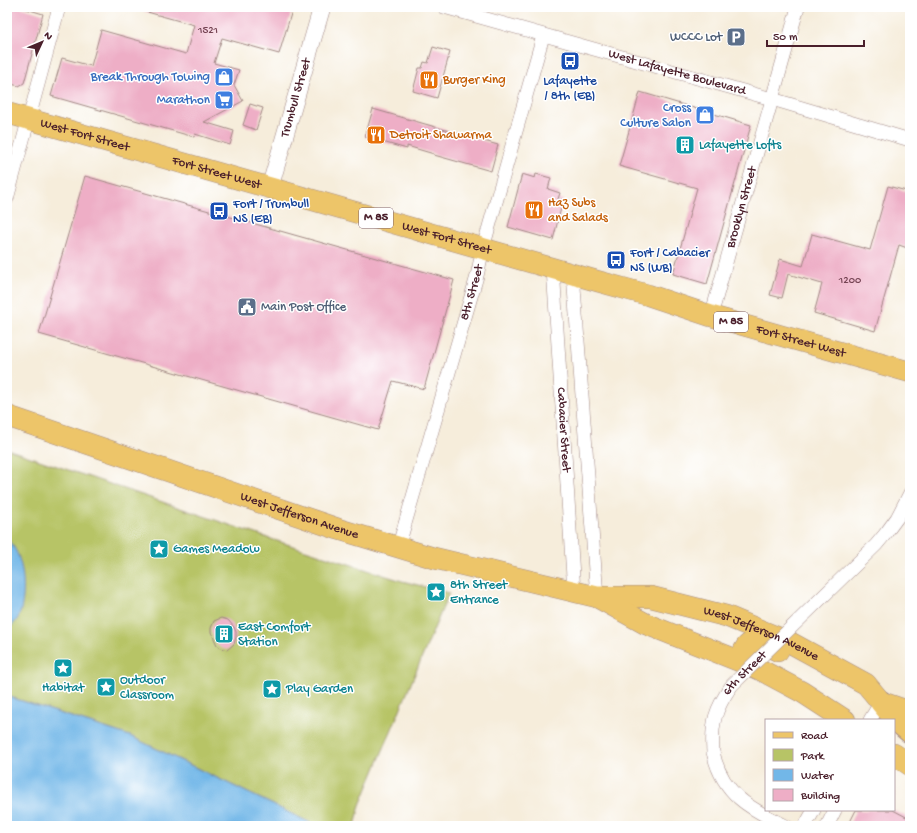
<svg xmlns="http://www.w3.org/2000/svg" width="917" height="833" font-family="'Gochi Hand',sans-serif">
	<rect width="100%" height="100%" fill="#fff"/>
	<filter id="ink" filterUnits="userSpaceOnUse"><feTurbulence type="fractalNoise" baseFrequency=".025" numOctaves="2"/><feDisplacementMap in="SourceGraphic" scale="8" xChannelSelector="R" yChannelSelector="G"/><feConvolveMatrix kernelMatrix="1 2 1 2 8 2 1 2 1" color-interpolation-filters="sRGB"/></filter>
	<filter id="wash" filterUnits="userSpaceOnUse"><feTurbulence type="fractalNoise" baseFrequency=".012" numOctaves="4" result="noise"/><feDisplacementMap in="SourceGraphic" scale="16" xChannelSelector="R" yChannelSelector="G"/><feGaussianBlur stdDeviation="0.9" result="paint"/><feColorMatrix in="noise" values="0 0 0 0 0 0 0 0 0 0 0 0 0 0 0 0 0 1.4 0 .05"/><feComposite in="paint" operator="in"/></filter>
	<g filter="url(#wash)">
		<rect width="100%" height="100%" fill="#f6eddb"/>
		<!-- green -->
		<path fill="#b7c466" stroke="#807248" d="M7,449L268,538L402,581L449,593L360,805L355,826H317L130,736L7,696Z"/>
		<!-- water -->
		<path fill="#72b7e8" stroke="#5e6b8a" d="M7,539C25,554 27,595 19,616C16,622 12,626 7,630Z
			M7,696L130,736L317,826H7Z"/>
		<g id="blocks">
			<!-- building -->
			<path fill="#eeaec6" d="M7,7H20L43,14L24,83L19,86L7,83Z
				M141,7H293L279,54L222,38L214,63L239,70L234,85L243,101L204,122L234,131L230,145L195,134L194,137L51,96L62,58L91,66L101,30L186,54L194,25L140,10Z
				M433,47L450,52L437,98L413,91L419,68H422L424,62L428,63Z
				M640,92L751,125L707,284L673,274L697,188L619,166Z
				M250,104L263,108L256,130L243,125Z
				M373,109L498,145L491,171L434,155V154L407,146V149L365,137Z
				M522,174L535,178L536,174L551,178L548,189L560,193L558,199L563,200L553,240L508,227Z
				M85,176L454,280L424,389L393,381L378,430L39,334Z
				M888,186L910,192V249L899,245L875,331L814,313L822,284L788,274L782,298L770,295L780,259L803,266L812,234L870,250Z
				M221,618L228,620L234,627L236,632V637L234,644L227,650L221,648L217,645L211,632V628L214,621Z
				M856,810H893L910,819V826H848Z"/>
		</g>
	</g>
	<g filter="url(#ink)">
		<use href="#blocks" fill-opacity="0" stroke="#a08683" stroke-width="1"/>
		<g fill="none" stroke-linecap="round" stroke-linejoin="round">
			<defs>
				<g id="minor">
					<path id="s1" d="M444,7L772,99L910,140"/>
					<path d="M7,199L59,7"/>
					<path id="s2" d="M553,268L574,592"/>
					<path d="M573,274L597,597"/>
					<path id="s3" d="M711,316L798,7"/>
					<path d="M886,533L897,518L910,493"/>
					<path id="s4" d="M398,548L477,276L483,248L543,36"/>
					<path d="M870,720L881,702"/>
					<path d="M713,752C722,794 750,809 786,826"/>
					<path d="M805,826L814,810"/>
					<path d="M827,826L835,810"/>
				</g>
				<g id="tertiary">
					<path id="s5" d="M270,187L322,7"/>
				</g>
				<g id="primary">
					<path id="s6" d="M7,113L597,281L648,295L711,316L910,372"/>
					<path id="s7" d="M7,416L338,529L434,558L597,597H651L726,616L791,643L866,684L881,702L910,712"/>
					<path d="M599,598L646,624L757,668L802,692L845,720"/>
					<path d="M757,668L746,660L743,653C750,634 765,645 778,651"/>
					<path d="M894,754L910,765"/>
				</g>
				<path id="motorway" d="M881,702L895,719L910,732"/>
			</defs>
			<!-- minor casing -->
			<use href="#minor" stroke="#a08683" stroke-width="14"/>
			<!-- tertiary casing -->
			<use href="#tertiary" stroke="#a08683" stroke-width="18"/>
			<!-- primary casing -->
			<use href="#primary" stroke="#a08683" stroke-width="22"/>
			<!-- motorway casing -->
			<use href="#motorway" stroke="#a08683" stroke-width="24"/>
			<!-- minor -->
			<use href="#minor" stroke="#fff" stroke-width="13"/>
			<!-- tertiary -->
			<use href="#tertiary" stroke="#fff" stroke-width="17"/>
			<!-- primary -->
			<use href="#primary" stroke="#edc569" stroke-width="21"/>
			<!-- motorway -->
			<use href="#motorway" stroke="#edc569" stroke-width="22"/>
			<defs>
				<g id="minor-bridge">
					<path id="s8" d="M713,752C711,723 715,709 732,685L876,545L886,533"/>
				</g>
			</defs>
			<!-- minor-bridge casing -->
			<use href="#minor-bridge" stroke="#a08683" stroke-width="14" stroke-linecap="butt"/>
			<!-- minor-bridge -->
			<use href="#minor-bridge" stroke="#fff" stroke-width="13"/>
		</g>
	</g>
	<!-- icons -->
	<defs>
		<symbol id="parking-square" viewBox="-11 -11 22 22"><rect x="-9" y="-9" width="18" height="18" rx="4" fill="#5c6f8a" stroke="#fff"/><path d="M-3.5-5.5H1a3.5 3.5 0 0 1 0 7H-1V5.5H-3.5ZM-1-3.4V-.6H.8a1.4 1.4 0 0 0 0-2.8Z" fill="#fff"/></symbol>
		<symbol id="bus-square" viewBox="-11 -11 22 22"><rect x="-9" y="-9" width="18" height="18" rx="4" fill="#1a4fb4" stroke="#fff"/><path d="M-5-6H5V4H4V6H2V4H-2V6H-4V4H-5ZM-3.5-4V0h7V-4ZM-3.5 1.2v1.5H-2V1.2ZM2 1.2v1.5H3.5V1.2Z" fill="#fff"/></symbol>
		<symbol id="shop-square" viewBox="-11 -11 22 22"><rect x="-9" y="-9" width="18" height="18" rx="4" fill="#3f7fe0" stroke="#fff"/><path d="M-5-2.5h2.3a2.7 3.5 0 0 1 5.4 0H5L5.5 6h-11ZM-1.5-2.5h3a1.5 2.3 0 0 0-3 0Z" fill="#fff"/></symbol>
		<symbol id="restaurant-square" viewBox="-11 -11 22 22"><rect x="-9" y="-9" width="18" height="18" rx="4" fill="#e8710a" stroke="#fff"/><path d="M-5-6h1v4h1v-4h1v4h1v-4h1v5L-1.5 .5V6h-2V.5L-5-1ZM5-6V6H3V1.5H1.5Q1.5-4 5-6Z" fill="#fff"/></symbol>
		<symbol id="supermarket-square" viewBox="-11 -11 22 22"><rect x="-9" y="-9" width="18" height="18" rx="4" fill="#3f7fe0" stroke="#fff"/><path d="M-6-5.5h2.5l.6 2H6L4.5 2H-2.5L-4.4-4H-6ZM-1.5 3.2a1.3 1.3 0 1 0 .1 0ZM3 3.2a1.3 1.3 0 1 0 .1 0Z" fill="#fff"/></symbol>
		<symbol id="building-square" viewBox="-11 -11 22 22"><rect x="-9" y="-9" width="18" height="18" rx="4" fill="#0f9aa8" stroke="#fff"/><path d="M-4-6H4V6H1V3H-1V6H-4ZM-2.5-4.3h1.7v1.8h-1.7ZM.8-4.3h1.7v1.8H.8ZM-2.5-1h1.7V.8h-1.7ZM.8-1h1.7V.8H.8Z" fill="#fff"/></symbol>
		<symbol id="civic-square" viewBox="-11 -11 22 22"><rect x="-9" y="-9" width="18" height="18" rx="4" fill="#5c6f8a" stroke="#fff"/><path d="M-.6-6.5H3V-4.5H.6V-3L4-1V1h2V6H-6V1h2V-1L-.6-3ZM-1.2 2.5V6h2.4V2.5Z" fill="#fff"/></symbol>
		<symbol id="sight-square" viewBox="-11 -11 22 22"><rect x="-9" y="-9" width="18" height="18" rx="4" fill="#0f9aa8" stroke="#fff"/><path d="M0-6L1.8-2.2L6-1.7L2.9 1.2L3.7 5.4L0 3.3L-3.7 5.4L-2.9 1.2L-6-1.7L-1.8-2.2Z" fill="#fff"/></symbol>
	</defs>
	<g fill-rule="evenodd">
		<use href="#parking-square" x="725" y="26" width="22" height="22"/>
		<use href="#bus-square" x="559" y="50" width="22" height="22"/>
		<use href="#shop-square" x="213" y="66" width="22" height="22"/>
		<use href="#restaurant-square" x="418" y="69" width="22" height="22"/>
		<use href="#supermarket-square" x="213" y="89" width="22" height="22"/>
		<use href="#shop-square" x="694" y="104" width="22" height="22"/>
		<use href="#restaurant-square" x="365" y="124" width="22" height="22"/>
		<use href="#building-square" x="674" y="134" width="22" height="22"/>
		<use href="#restaurant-square" x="523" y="199" width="22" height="22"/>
		<use href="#bus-square" x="208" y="200" width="22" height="22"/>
		<use href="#bus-square" x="605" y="249" width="22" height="22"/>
		<use href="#civic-square" x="236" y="296" width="22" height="22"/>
		<use href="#sight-square" x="148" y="538" width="22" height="22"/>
		<use href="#sight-square" x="425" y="581" width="22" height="22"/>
		<use href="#building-square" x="213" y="623" width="22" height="22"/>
		<use href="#sight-square" x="52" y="657" width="22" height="22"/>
		<use href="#sight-square" x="95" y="676" width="22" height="22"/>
		<use href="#sight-square" x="261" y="678" width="22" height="22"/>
	</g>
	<g text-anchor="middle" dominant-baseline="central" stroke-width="3" stroke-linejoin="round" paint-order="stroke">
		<!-- number labels -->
		<g font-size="11" fill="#734352">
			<text x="208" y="31">1521</text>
			<text x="850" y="281">1200</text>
		</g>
		<!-- shield labels -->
		<g fill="#fff" stroke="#80626b" stroke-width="1">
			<rect x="359" y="208" width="34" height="20" rx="3"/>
			<rect x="714" y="312" width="34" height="20" rx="3"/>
		</g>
		<g font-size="12" font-weight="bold" fill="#4a1f2b">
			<text x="376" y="218">M 85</text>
			<text x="731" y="322">M 85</text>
		</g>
		<!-- service labels -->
		<g font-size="13" fill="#4e5e75" stroke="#fff" text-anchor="end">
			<text x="722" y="37">WCCC Lot</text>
			<text x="261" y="307" text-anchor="start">Main Post Office</text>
		</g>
		<!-- street labels -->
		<g font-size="13" fill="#4a1f2b" stroke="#fff">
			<text stroke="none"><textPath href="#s1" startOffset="242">West Lafayette Boulevard</textPath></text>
			<text stroke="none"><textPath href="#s5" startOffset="93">Trumbull Street</textPath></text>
			<text stroke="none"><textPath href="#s6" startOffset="81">West Fort Street</textPath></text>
			<text stroke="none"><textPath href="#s6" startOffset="218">Fort Street West</textPath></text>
			<text stroke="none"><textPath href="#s3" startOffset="113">Brooklyn Street</textPath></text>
			<text stroke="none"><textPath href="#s6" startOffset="457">West Fort Street</textPath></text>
			<text stroke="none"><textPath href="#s4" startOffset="266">8th Street</textPath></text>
			<text stroke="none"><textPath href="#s6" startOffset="826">Fort Street West</textPath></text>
			<text stroke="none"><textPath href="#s2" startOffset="162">Cabacier Street</textPath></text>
			<text stroke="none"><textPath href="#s7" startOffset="309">West Jefferson Avenue</textPath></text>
			<text stroke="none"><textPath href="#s7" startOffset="788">West Jefferson Avenue</textPath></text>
			<text stroke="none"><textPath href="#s8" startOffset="89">6th Street</textPath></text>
		</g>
		<!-- shop labels -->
		<g font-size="13" fill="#366cbe" stroke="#fff" text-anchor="end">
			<text x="210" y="77">Break Through Towing</text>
			<text x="210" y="100">Marathon</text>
			<text x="691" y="108">Cross<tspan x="691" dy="15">Culture Salon</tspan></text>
		</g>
		<!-- food labels -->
		<g font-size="13" fill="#c56008" stroke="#fff" text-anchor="start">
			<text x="443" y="80">Burger King</text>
			<text x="390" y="135">Detroit Shawarma</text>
			<text x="548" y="203">Haz Subs<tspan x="548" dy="15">and Salads</tspan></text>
		</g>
		<!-- transit labels -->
		<g font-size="13" fill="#164399" stroke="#fff" text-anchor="start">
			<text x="570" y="81" text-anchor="middle">Lafayette<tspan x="570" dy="15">/ 8th (EB)</tspan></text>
			<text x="233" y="204">Fort / Trumbull<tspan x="233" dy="15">NS (EB)</tspan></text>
			<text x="630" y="253">Fort / Cabacier<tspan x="630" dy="15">NS (WB)</tspan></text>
		</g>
		<!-- culture labels -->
		<g font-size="13" fill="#0d838f" stroke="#fff" text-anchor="start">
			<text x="699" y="145">Lafayette Lofts</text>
			<text x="173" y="549">Games Meadow</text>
			<text x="450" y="585">8th Street<tspan x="450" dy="15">Entrance</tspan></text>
			<text x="238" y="627">East Comfort<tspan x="238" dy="15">Station</tspan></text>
			<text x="120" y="680">Outdoor<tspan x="120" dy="15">Classroom</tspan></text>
			<text x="63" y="688" text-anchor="middle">Habitat</text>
			<text x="286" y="689">Play Garden</text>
		</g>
	</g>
	<!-- margin -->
	<rect width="917" height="833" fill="none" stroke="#fff" stroke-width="24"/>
	<!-- legend -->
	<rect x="765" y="719" width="130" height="92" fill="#ffffff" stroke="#b7a5aa"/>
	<rect x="773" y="732" width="20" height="6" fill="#edc569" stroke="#b7a5aa"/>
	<text x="801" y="739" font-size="12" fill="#4a1f2b">Road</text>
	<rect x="773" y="749" width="20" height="12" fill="#b7c466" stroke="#b7a5aa"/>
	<text x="801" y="759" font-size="12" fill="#4a1f2b">Park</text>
	<rect x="773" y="769" width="20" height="12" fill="#72b7e8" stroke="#b7a5aa"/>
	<text x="801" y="779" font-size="12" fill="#4a1f2b">Water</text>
	<rect x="773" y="789" width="20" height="12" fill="#eeaec6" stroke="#b7a5aa"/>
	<text x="801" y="799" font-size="12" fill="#4a1f2b">Building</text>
	<!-- north arrow -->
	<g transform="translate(42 42) rotate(46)" stroke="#ffffff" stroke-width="3" paint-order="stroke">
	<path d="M0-3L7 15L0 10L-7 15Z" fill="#4a1f2b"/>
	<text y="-6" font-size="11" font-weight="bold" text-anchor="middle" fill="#4a1f2b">N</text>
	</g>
	<!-- scale -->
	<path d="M767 40v6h97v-6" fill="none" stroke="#4a1f2b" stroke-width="2"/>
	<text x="773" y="40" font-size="12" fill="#4a1f2b" stroke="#ffffff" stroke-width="3" paint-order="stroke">50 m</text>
</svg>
